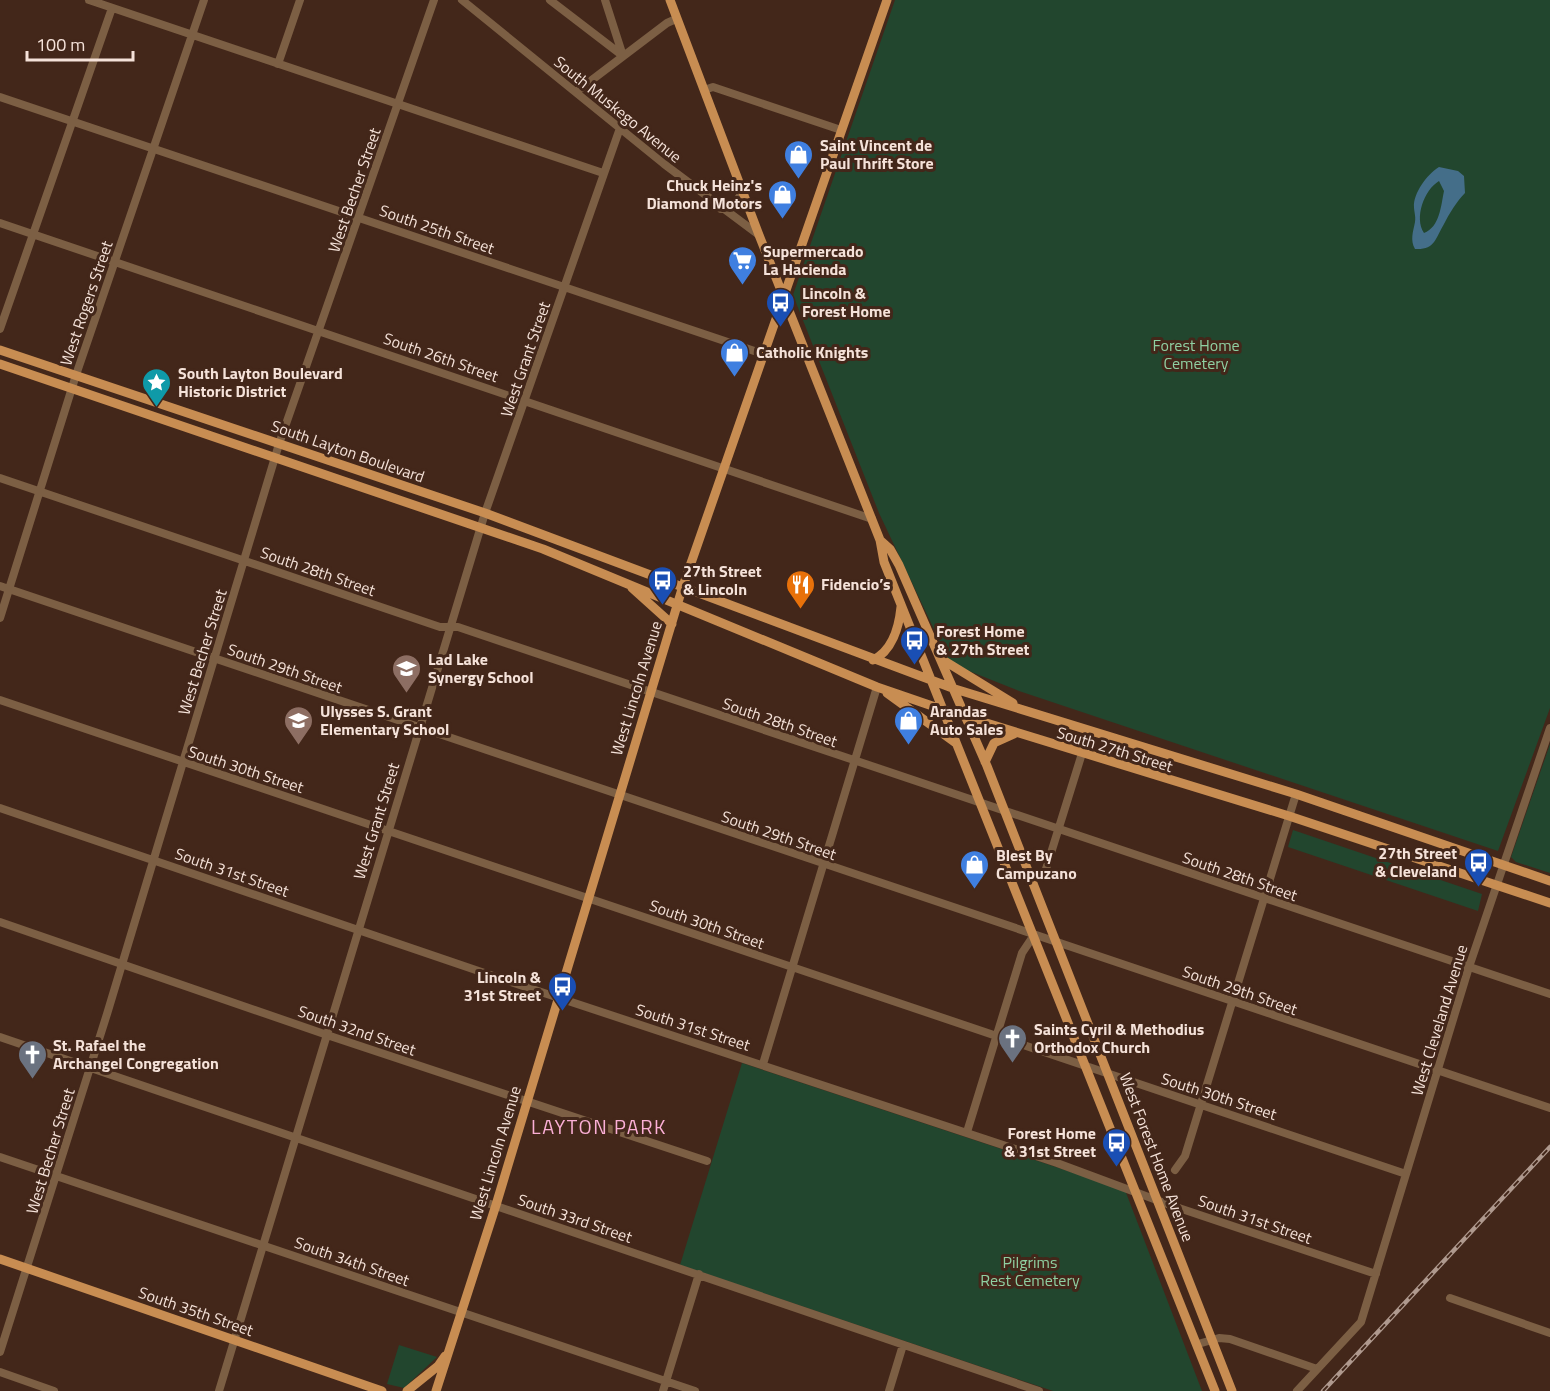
<svg xmlns="http://www.w3.org/2000/svg" width="1550" height="1391" font-family="'Titillium Web',sans-serif">
	<rect width="100%" height="100%" fill="#43271a"/>
	<!-- green -->
	<path fill="#22462e" d="M895,0H1550V708L1498,851L1019,691L954,665L948,659L879,513L793,295Z
		M1550,744V873L1516,862L1511,857Z
		M1293,830L1482,894L1478,911L1288,847Z
		M742,1063L1125,1190L1202,1391H1053L680,1265Z
		M399,1345L437,1357L404,1388L387,1384Z"/>
	<!-- water -->
	<path fill="#446e89" fill-rule="evenodd" d="M1439,167L1458,171L1464,176L1465,193C1457,201 1449,214 1444,224C1435,239 1435,250 1415,249C1410,240 1413,232 1415,222C1416,216 1414,212 1414,207C1413,194 1427,174 1439,167ZM1439,181L1444,191C1441,205 1440,227 1424,233C1414,218 1424,190 1439,181Z"/>
	<g fill="none" stroke-linecap="round" stroke-linejoin="round">
		<!-- minor -->
		<path stroke="#7c5f44" stroke-width="8" d="M89,0L603,173
			M462,0L664,164L759,235
			M550,0L623,56
			M605,0L623,56
			M278,64L300,0
			M704,90L713,87L841,130
			M576,92L667,23L676,19
			M0,97L763,354
			M721,209C734,209 737,202 742,191
			M0,223L872,519
			M0,329L112,8
			M0,478L440,627H458L1550,994
			M0,586L1550,1108
			M0,618L76,375L204,0
			M0,700L1406,1174
			M0,808L508,981L1057,1163L1170,1205L1376,1274
			M1046,869L1089,731
			M0,922L333,1037L707,1161
			M0,1037L1039,1391
			M763,1064L877,687
			M967,1132L1022,953L1034,935
			M0,1157L695,1391
			M1175,1170L1185,1156L1296,794
			M1450,1298L1550,1333
			M1198,1344L1219,1338L1230,1339L1317,1369
			M0,1352L107,1014L279,444L434,0
			M0,1372L54,1391
			M219,1391L485,513L620,128
			M663,1391L699,1274
			M889,1391L903,1345
			M1297,1391L1361,1322L1469,967L1550,728"/>
		<!-- major -->
		<path stroke="#c88d52" stroke-width="9" d="M670,0L759,235L880,540L884,562L1215,1391
			M0,350L485,513L955,689L1296,794L1550,881
			M0,364L543,549L877,687L944,710L1289,816L1550,903
			M880,540L890,549L899,565L987,766L1232,1391
			M632,588L672,624
			M873,660C892,651 899,627 901,607
			M943,660L1013,703
			M887,693L956,743
			M985,762L994,743L1014,734
			M0,1259L382,1391
			M407,1391L438,1366L445,1356
			M436,1391L496,1205L682,589L887,0"/>
		<defs>
			<path id="rail" d="M1323,1391L1550,1147"/>
		</defs>
		<!-- rail casing -->
		<use href="#rail" stroke="#af998e" stroke-width="4.5"/>
		<!-- rail -->
		<use href="#rail" stroke="#43271a" stroke-width="2" stroke-dasharray="7" stroke-linecap="butt"/>
	</g>
	<!-- icons -->
	<defs>
		<symbol id="shop-pin" viewBox="-11 -11 22 30"><path d="M0 17L-7.5 6A9.5 9.5 0 1 1 7.5 6Z" fill="#3f7fe0" stroke="#43271a"/><path d="M-5-2.5h2.3a2.7 3.5 0 0 1 5.4 0H5L5.5 6h-11ZM-1.5-2.5h3a1.5 2.3 0 0 0-3 0Z" fill="#fff"/></symbol>
		<symbol id="supermarket-pin" viewBox="-11 -11 22 30"><path d="M0 17L-7.5 6A9.5 9.5 0 1 1 7.5 6Z" fill="#3f7fe0" stroke="#43271a"/><path d="M-6-5.5h2.5l.6 2H6L4.5 2H-2.5L-4.4-4H-6ZM-1.5 3.2a1.3 1.3 0 1 0 .1 0ZM3 3.2a1.3 1.3 0 1 0 .1 0Z" fill="#fff"/></symbol>
		<symbol id="bus-pin" viewBox="-11 -11 22 30"><path d="M0 17L-7.5 6A9.5 9.5 0 1 1 7.5 6Z" fill="#1a4fb4" stroke="#43271a"/><path d="M-5-6H5V4H4V6H2V4H-2V6H-4V4H-5ZM-3.5-4V0h7V-4ZM-3.5 1.2v1.5H-2V1.2ZM2 1.2v1.5H3.5V1.2Z" fill="#fff"/></symbol>
		<symbol id="sight-pin" viewBox="-11 -11 22 30"><path d="M0 17L-7.5 6A9.5 9.5 0 1 1 7.5 6Z" fill="#0f9aa8" stroke="#43271a"/><path d="M0-6L1.8-2.2L6-1.7L2.9 1.2L3.7 5.4L0 3.3L-3.7 5.4L-2.9 1.2L-6-1.7L-1.8-2.2Z" fill="#fff"/></symbol>
		<symbol id="restaurant-pin" viewBox="-11 -11 22 30"><path d="M0 17L-7.5 6A9.5 9.5 0 1 1 7.5 6Z" fill="#e8710a" stroke="#43271a"/><path d="M-5-6h1v4h1v-4h1v4h1v-4h1v5L-1.5 .5V6h-2V.5L-5-1ZM5-6V6H3V1.5H1.5Q1.5-4 5-6Z" fill="#fff"/></symbol>
		<symbol id="school-pin" viewBox="-11 -11 22 30"><path d="M0 17L-7.5 6A9.5 9.5 0 1 1 7.5 6Z" fill="#8d6e63" stroke="#43271a"/><path d="M0-5L7-2L0 1L-7-2ZM-4 1L0 2.5L4 1V4Q0 6-4 4Z" fill="#fff"/></symbol>
		<symbol id="church-pin" viewBox="-11 -11 22 30"><path d="M0 17L-7.5 6A9.5 9.5 0 1 1 7.5 6Z" fill="#6b7280" stroke="#43271a"/><path d="M-1.2-6h2.4v3.5h3.3v2.4h-3.3V6h-2.4V-.1h-3.3v-2.4h3.3Z" fill="#fff"/></symbol>
	</defs>
	<g fill-rule="evenodd">
		<use href="#shop-pin" x="782" y="138" width="33" height="45"/>
		<use href="#shop-pin" x="766" y="178" width="33" height="45"/>
		<use href="#supermarket-pin" x="726" y="244" width="33" height="45"/>
		<use href="#bus-pin" x="764" y="286" width="33" height="45"/>
		<use href="#shop-pin" x="718" y="336" width="33" height="45"/>
		<use href="#sight-pin" x="140" y="366" width="33" height="45"/>
		<use href="#bus-pin" x="646" y="564" width="33" height="45"/>
		<use href="#restaurant-pin" x="784" y="568" width="33" height="45"/>
		<use href="#bus-pin" x="898" y="624" width="33" height="45"/>
		<use href="#school-pin" x="390" y="652" width="33" height="45"/>
		<use href="#school-pin" x="282" y="704" width="33" height="45"/>
		<use href="#shop-pin" x="892" y="704" width="33" height="45"/>
		<use href="#bus-pin" x="1462" y="846" width="33" height="45"/>
		<use href="#shop-pin" x="958" y="848" width="33" height="45"/>
		<use href="#bus-pin" x="546" y="970" width="33" height="45"/>
		<use href="#church-pin" x="996" y="1022" width="33" height="45"/>
		<use href="#church-pin" x="16" y="1038" width="33" height="45"/>
		<use href="#bus-pin" x="1100" y="1126" width="33" height="45"/>
	</g>
	<g text-anchor="middle" dominant-baseline="central" stroke-width="6" stroke-linejoin="round" paint-order="stroke">
		<!-- street labels -->
		<g font-size="16" fill="#f5e2d9" stroke="#43271a">
			<text transform="translate(618 109) rotate(39)">South Muskego Avenue</text>
			<text transform="translate(354 190) rotate(-71)">West Becher Street</text>
			<text transform="translate(437 229) rotate(19)">South 25th Street</text>
			<text transform="translate(86 303) rotate(-71)">West Rogers Street</text>
			<text transform="translate(441 357) rotate(19)">South 26th Street</text>
			<text transform="translate(525 359) rotate(-71)">West Grant Street</text>
			<text transform="translate(348 451) rotate(19)">South Layton Boulevard</text>
			<text transform="translate(318 571) rotate(19)">South 28th Street</text>
			<text transform="translate(202 652) rotate(-73)">West Becher Street</text>
			<text transform="translate(285 668) rotate(19)">South 29th Street</text>
			<text transform="translate(636 688) rotate(-73)">West Lincoln Avenue</text>
			<text transform="translate(780 722) rotate(19)">South 28th Street</text>
			<text transform="translate(1115 749) rotate(17)">South 27th Street</text>
			<text transform="translate(246 769) rotate(18)">South 30th Street</text>
			<text transform="translate(376 821) rotate(-73)">West Grant Street</text>
			<text transform="translate(779 835) rotate(19)">South 29th Street</text>
			<text transform="translate(232 872) rotate(19)">South 31st Street</text>
			<text transform="translate(1240 876) rotate(19)">South 28th Street</text>
			<text transform="translate(707 924) rotate(19)">South 30th Street</text>
			<text transform="translate(1240 990) rotate(19)">South 29th Street</text>
			<text transform="translate(1439 1020) rotate(-73)">West Cleveland Avenue</text>
			<text transform="translate(693 1027) rotate(18)">South 31st Street</text>
			<text transform="translate(357 1030) rotate(19)">South 32nd Street</text>
			<text transform="translate(1219 1096) rotate(18)">South 30th Street</text>
			<text transform="translate(50 1151) rotate(-73)">West Becher Street</text>
			<text transform="translate(495 1153) rotate(-73)">West Lincoln Avenue</text>
			<text transform="translate(1157 1157) rotate(69)">West Forest Home Avenue</text>
			<text transform="translate(575 1218) rotate(19)">South 33rd Street</text>
			<text transform="translate(1255 1219) rotate(19)">South 31st Street</text>
			<text transform="translate(352 1261) rotate(19)">South 34th Street</text>
			<text transform="translate(196 1311) rotate(19)">South 35th Street</text>
		</g>
		<!-- poi labels -->
		<g font-size="16" font-weight="bold" fill="#f5e2d9" stroke="#43271a" text-anchor="start">
			<text x="820" y="145">Saint Vincent de<tspan x="820" dy="18">Paul Thrift Store</tspan></text>
			<text x="762" y="185" text-anchor="end">Chuck Heinz's<tspan x="762" dy="18">Diamond Motors</tspan></text>
			<text x="763" y="251">Supermercado<tspan x="763" dy="18">La Hacienda</tspan></text>
			<text x="802" y="293">Lincoln &amp;<tspan x="802" dy="18">Forest Home</tspan></text>
			<text x="756" y="352">Catholic Knights</text>
			<text x="178" y="373">South Layton Boulevard<tspan x="178" dy="18">Historic District</tspan></text>
			<text x="683" y="571">27th Street<tspan x="683" dy="18">&amp; Lincoln</tspan></text>
			<text x="821" y="584">Fidencio’s</text>
			<text x="936" y="631">Forest Home<tspan x="936" dy="18">&amp; 27th Street</tspan></text>
			<text x="428" y="659">Lad Lake<tspan x="428" dy="18">Synergy School</tspan></text>
			<text x="320" y="711">Ulysses S. Grant<tspan x="320" dy="18">Elementary School</tspan></text>
			<text x="930" y="711">Arandas<tspan x="930" dy="18">Auto Sales</tspan></text>
			<text x="1457" y="853" text-anchor="end">27th Street<tspan x="1457" dy="18">&amp; Cleveland</tspan></text>
			<text x="996" y="855">Blest By<tspan x="996" dy="18">Campuzano</tspan></text>
			<text x="541" y="977" text-anchor="end">Lincoln &amp;<tspan x="541" dy="18">31st Street</tspan></text>
			<text x="1034" y="1029">Saints Cyril &amp; Methodius<tspan x="1034" dy="18">Orthodox Church</tspan></text>
			<text x="53" y="1045">St. Rafael the<tspan x="53" dy="18">Archangel Congregation</tspan></text>
			<text x="1096" y="1133" text-anchor="end">Forest Home<tspan x="1096" dy="18">&amp; 31st Street</tspan></text>
		</g>
		<!-- park labels -->
		<g font-size="16" fill="#8fd0a2" stroke="#43271a">
			<text x="1196" y="345">Forest Home<tspan x="1196" dy="18">Cemetery</tspan></text>
			<text x="1030" y="1262">Pilgrims<tspan x="1030" dy="18">Rest Cemetery</tspan></text>
		</g>
		<!-- quarter labels -->
		<g font-size="20" letter-spacing="1.5" fill="#fbafd6" stroke="#43271a">
			<text x="599" y="1126">LAYTON PARK</text>
		</g>
	</g>
	<!-- scale -->
	<path d="M27 51v9h106v-9" fill="none" stroke="#f5e2d9" stroke-width="3"/>
	<text x="36" y="51" font-size="18" fill="#f5e2d9" stroke="#43271a" stroke-width="4.5" paint-order="stroke">100 m</text>
</svg>
